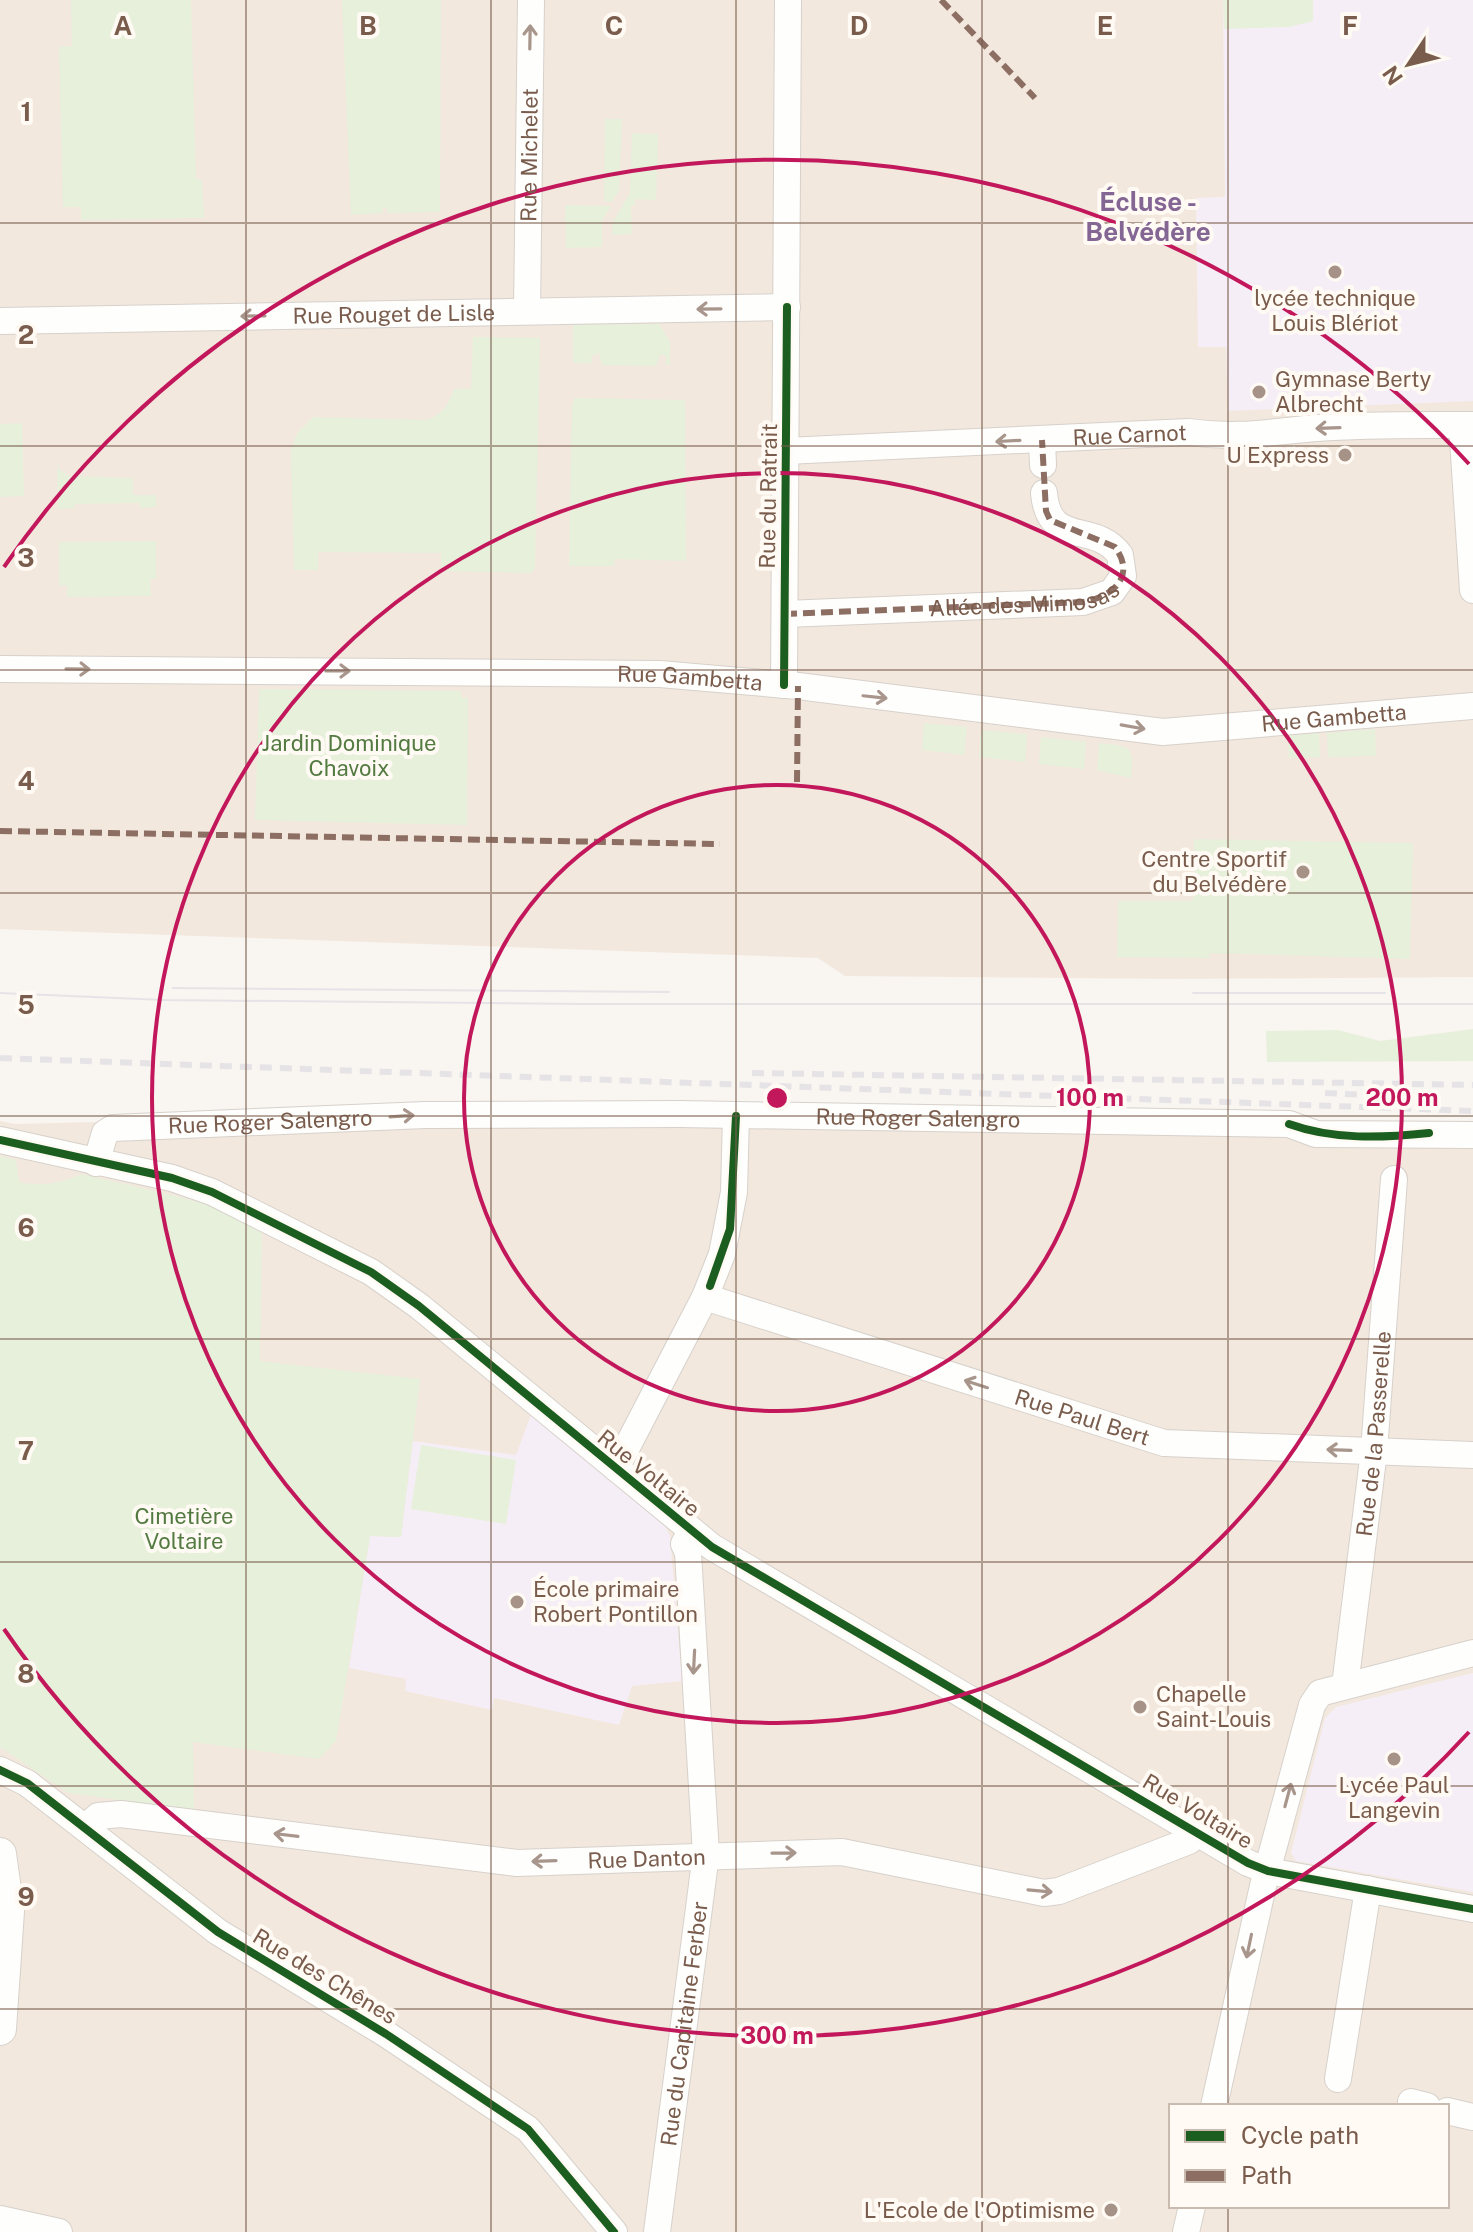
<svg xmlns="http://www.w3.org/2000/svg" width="1473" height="2232" font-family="'Public Sans',sans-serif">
	<rect width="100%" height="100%" fill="#f9f5f0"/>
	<!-- residential -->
	<path fill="#f2e8de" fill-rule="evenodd" d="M0,0H1473V977L1178,979L845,976L818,958L0,929Z
		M541,1111L1473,1127V2232H0V1121L15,1124ZM1171,2106H1447V2206H1171Z"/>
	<!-- education -->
	<path fill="#f6eef6" d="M1223,0H1473V401L1228,411L1226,347H1198L1196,198L1225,197Z
		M531,1415L665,1526L670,1536L682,1681L632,1686L619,1725L494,1698L492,1710L405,1691L406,1679L349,1668L370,1536L401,1537L413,1441L516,1455Z
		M1473,1673V1892L1296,1861L1291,1853L1325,1718L1336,1707Z"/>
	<!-- green -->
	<path fill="#e7f0db" d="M71,0H191L196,179L202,180L204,218L81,220V207H63L59,47L72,46Z
		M342,0H441L440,212L387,213V208L383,207V213L351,215Z
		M1223,0H1313V21L1289,27L1224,29Z
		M605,119H622L619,191L611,202L604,201Z
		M632,133L658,134L656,200L635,199V205L631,206L632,234L612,235L613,222L630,193Z
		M565,205L611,206L602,220V247L566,248Z
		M659,324L670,341V365H665L667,357L660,354L656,366L602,365L599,353L591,356L593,363H573V325Z
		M473,337L540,338L535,568L531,573L441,571V553L318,552V570H294L291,451L297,433L313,417L427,420C444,413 448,405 454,389H471Z
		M575,398L685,400L686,561L615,559L614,566H569L572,405Z
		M22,423L24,496L0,497V424Z
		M57,463L59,469L68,476L133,478V495H156V507L140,508L139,503L75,504L74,508L58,509Z
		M156,541V579H150L151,596L67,597V585L59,586V542Z
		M259,689L461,691L462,698H468L467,825L255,820Z
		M924,723L967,727L964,755L922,750Z
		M1375,729L1376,756L1328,757L1327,733Z
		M981,730L1027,734L1025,762L979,757Z
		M1319,733L1320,757L1289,758L1288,736Z
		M1041,737L1086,742L1084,769L1039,764Z
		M1099,743C1130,746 1135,745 1131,778L1097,770Z
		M1194,839L1413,843L1410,959L1210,953L1209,958L1117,957L1118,901H1193Z
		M1473,1029V1061L1267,1062L1266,1031L1338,1030L1380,1041Z
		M0,1156L16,1160L19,1182C40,1187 62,1183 82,1174L205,1203L262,1232L260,1361L420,1379L401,1537L370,1536L336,1741L319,1759L193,1742L194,1810L68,1793L0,1747Z
		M421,1445L516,1460L506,1524L411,1509Z"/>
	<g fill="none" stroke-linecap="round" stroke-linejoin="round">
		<defs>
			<g id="minor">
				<path id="s1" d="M527,311L531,0"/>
				<path id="s2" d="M0,321L787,307"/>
				<path d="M1462,425L1473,590"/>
				<path d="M1042,440L1043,465"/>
				<path id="s3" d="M786,451L1188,432C1239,439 1268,432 1317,428C1369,424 1421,425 1473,425"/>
				<path d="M785,614L1083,602L1112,592L1123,576L1120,555C1094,520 1049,549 1044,493"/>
				<path id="s4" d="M0,669L660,674L798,686L1163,732L1473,706"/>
				<path d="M784,685L788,0"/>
				<path d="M0,1140L172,1178L212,1192L371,1272L419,1306L712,1547L1248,1863L1268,1871L1473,1909"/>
				<path id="s5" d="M96,1163L105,1133L113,1128L425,1115L680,1114L1289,1124L1316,1134L1473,1135"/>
				<path id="s6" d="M705,1297L1164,1443L1473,1455"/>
				<path d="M616,1468L705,1297L722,1254L734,1192L736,1116"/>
				<path id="s7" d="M1345,1686L1374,1451L1394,1179"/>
				<path d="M0,1770L27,1783L218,1932L386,2034L528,2129L614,2232"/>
				<path id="s8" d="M86,1827L98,1816L121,1814L517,1863L842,1852L1044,1893L1059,1891L1189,1841L1195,1831"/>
				<path d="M1338,2079L1368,1889"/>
				<path d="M1411,2102L1427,2106"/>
				<path d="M1214,2106L1263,1886L1312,1705L1320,1693L1473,1653"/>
				<path d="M1447,2111L1473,2117"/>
				<path d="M0,2219L59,2232"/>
				<path id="s9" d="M657,2232L706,1854L688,1553L684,1544L691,1531"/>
				<path d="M1186,2232L1192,2206"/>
			</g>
			<path id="tertiary" d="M0,1854L8,1911L0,2029"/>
		</defs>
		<!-- minor casing -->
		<use href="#minor" stroke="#d7d1cb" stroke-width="28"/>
		<!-- tertiary casing -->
		<use href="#tertiary" stroke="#d7d1cb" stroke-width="34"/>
		<!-- minor -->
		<use href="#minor" stroke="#fefefd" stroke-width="26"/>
		<!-- tertiary -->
		<use href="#tertiary" stroke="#fefefd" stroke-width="32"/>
		<!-- tram -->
		<path stroke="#e6e3e7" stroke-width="2" d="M173,988L669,992
			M0,993L164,1000L580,1004H1473
			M1193,993H1385"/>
		<!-- rail -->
		<path stroke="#e6e3e7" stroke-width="6" stroke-dasharray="12 8" stroke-linecap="butt" d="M0,1058L1473,1111
			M752,1073L1473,1085
			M1325,1093L1413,1097"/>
		<!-- quiet -->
		<g stroke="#8d6e63" stroke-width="6" stroke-dasharray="12 6" stroke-linecap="butt">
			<path d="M941,0L1035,98"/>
			<path id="s10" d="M785,614L1083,602C1112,597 1137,577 1115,547L1050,520L1046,511L1042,440"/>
			<path d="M797,782L798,686"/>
			<path d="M0,831L720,844"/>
		</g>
		<defs>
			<path id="cycleway" d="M784,685L787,307
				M1289,1124C1333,1140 1382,1138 1429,1133
				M0,1140L172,1178L212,1192L371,1272L419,1306L712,1547L1248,1863L1268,1871L1473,1909
				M710,1286L730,1229L736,1116
				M0,1770L27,1783L218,1932L386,2034L528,2129L614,2232"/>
		</defs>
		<!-- cycleway casing -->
		<use href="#cycleway" stroke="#fffaf3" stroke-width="13"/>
		<!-- cycleway -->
		<use href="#cycleway" stroke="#1b5e20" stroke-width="8"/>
	</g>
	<!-- one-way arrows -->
	<defs><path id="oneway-shaft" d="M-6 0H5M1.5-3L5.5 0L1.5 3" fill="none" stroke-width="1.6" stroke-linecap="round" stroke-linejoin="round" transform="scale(2)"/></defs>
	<g stroke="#a8958b">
		<use href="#oneway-shaft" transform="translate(530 37) rotate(-89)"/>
		<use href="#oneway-shaft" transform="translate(709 309) rotate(179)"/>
		<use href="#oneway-shaft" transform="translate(253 316) rotate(179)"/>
		<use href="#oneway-shaft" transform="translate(1328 428) rotate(178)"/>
		<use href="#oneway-shaft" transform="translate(1008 441) rotate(177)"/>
		<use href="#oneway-shaft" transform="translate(78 669) rotate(1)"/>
		<use href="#oneway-shaft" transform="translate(338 671)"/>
		<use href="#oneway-shaft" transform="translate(875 697) rotate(6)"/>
		<use href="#oneway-shaft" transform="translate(1133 727) rotate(10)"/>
		<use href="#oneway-shaft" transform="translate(402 1116) rotate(-4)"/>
		<use href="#oneway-shaft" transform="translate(976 1384) rotate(-162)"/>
		<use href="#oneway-shaft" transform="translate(1339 1450) rotate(-178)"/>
		<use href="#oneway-shaft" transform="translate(694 1662) rotate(93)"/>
		<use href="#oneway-shaft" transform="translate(1288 1795) rotate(-75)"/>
		<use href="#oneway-shaft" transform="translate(286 1835) rotate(-173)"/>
		<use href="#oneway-shaft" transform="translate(784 1853) rotate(-1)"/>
		<use href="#oneway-shaft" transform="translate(544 1861) rotate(178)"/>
		<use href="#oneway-shaft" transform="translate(1040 1891) rotate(5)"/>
		<use href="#oneway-shaft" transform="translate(1249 1946) rotate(102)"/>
	</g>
	<!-- grid -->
	<path fill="none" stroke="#7a5c4d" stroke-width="2" stroke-opacity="0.55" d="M246,0V2232M491,0V2232M736,0V2232M982,0V2232M1228,0V2106M0,223H1473M0,446H1473M0,670H1473M0,893H1473M0,1116H1473M0,1339H1473M0,1562H1473M0,1786H1473M0,2009H1473M1228,2206V2232"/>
	<!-- distance rings -->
	<g fill="none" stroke="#c2185b" stroke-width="4">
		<circle cx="777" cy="1098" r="313"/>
		<circle cx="777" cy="1098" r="625"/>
		<path d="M1469 1732A938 938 0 0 1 4 1629M4 567A938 938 0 0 1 1469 464"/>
	</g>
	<!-- markers -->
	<g fill="#a69286" stroke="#fffaf3" stroke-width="3">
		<circle cx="1335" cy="272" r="8"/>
		<circle cx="1259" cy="392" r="8"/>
		<circle cx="1345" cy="455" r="8"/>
		<circle cx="1303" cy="872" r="8"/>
		<circle cx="517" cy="1602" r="8"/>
		<circle cx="1140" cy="1707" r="8"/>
		<circle cx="1394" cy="1759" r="8"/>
		<circle cx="1111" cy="2210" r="8"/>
	</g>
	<g text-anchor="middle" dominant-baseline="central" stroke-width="8" stroke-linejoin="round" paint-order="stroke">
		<!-- street labels -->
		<g font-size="22" fill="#7a5c4d" stroke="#fffaf3">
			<text stroke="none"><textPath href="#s1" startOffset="156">Rue Michelet</textPath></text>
			<text stroke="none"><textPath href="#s2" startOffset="394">Rue Rouget de Lisle</textPath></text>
			<text stroke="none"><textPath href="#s3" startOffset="344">Rue Carnot</textPath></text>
			<text transform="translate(768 496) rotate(-89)">Rue du Ratrait</text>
			<text stroke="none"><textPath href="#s10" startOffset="240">Allée des Mimosas</textPath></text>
			<text stroke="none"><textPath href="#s4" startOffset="690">Rue Gambetta</textPath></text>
			<text stroke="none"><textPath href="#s4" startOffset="1338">Rue Gambetta</textPath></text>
			<text stroke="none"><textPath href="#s5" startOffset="846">Rue Roger Salengro</textPath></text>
			<text stroke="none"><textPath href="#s5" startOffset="198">Rue Roger Salengro</textPath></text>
			<text stroke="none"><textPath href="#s6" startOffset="396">Rue Paul Bert</textPath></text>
			<text stroke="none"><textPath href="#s7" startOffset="254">Rue de la Passerelle</textPath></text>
			<text transform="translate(649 1473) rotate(39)">Rue Voltaire</text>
			<text transform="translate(1198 1811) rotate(31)">Rue Voltaire</text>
			<text stroke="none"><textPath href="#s8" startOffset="568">Rue Danton</textPath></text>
			<text transform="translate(325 1976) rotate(31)">Rue des Chênes</text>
			<text stroke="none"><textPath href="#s9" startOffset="210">Rue du Capitaine Ferber</textPath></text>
		</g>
		<!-- poi labels -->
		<g font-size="22" fill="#7a5c4d" stroke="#fffaf3" text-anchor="start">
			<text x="1335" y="298" text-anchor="middle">lycée technique<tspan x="1335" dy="25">Louis Blériot</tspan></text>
			<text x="1275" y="379">Gymnase Berty<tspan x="1275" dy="25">Albrecht</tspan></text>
			<text x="1329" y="455" text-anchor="end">U Express</text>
			<text x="1287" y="859" text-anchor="end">Centre Sportif<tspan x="1287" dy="25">du Belvédère</tspan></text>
			<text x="533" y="1589">École primaire<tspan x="533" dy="25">Robert Pontillon</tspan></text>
			<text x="1156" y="1694">Chapelle<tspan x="1156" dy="25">Saint-Louis</tspan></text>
			<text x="1394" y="1785" text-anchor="middle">Lycée Paul<tspan x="1394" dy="25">Langevin</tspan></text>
			<text x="1095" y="2210" text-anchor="end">L'Ecole de l'Optimisme</text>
		</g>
		<!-- park labels -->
		<g font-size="22" fill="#537a41" stroke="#fffaf3">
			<text x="349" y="743">Jardin Dominique<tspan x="349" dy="25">Chavoix</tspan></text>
			<text x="184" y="1516">Cimetière<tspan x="184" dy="25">Voltaire</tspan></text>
		</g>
		<!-- quarter labels -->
		<g font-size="26" font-weight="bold" fill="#846695" stroke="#fffaf3">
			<text x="1148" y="201">Écluse -<tspan x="1148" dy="30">Belvédère</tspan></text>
		</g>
	</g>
	<g font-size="26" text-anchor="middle" font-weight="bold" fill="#7a5c4d" stroke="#fffaf3" stroke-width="8" stroke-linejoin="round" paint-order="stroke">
		<text x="123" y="35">A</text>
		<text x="368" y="35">B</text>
		<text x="614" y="35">C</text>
		<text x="859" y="35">D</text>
		<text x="1105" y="35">E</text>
		<text x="1350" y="35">F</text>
		<text x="26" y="121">1</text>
		<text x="26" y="344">2</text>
		<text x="26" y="567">3</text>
		<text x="26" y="790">4</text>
		<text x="26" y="1014">5</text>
		<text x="26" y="1237">6</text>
		<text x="26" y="1460">7</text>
		<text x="26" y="1683">8</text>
		<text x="26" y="1906">9</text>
	</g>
	<circle cx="777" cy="1098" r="12" fill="#c2185b" stroke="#fffaf3" stroke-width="4"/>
	<g font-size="24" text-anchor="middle" font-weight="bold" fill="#c2185b" stroke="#fffaf3" stroke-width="8" stroke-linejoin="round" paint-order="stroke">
		<text x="1090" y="1106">100 m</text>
		<text x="1402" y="1106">200 m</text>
		<text x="777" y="2044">300 m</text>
	</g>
	<!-- legend -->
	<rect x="1169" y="2104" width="280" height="104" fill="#fffaf3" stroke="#cabbb1" stroke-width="2"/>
	<rect x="1185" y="2130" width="40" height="12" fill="#1b5e20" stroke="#cabbb1" stroke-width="2"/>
	<text x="1241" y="2144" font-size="24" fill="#7a5c4d">Cycle path</text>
	<rect x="1185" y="2170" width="40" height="12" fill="#8d6e63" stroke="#cabbb1" stroke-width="2"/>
	<text x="1241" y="2184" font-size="24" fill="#7a5c4d">Path</text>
	<!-- north arrow -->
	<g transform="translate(1409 64) rotate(235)" stroke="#fffaf3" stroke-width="6" paint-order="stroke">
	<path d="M0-6L14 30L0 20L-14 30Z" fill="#7a5c4d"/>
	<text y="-12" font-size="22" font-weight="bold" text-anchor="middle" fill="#7a5c4d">N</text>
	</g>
</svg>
